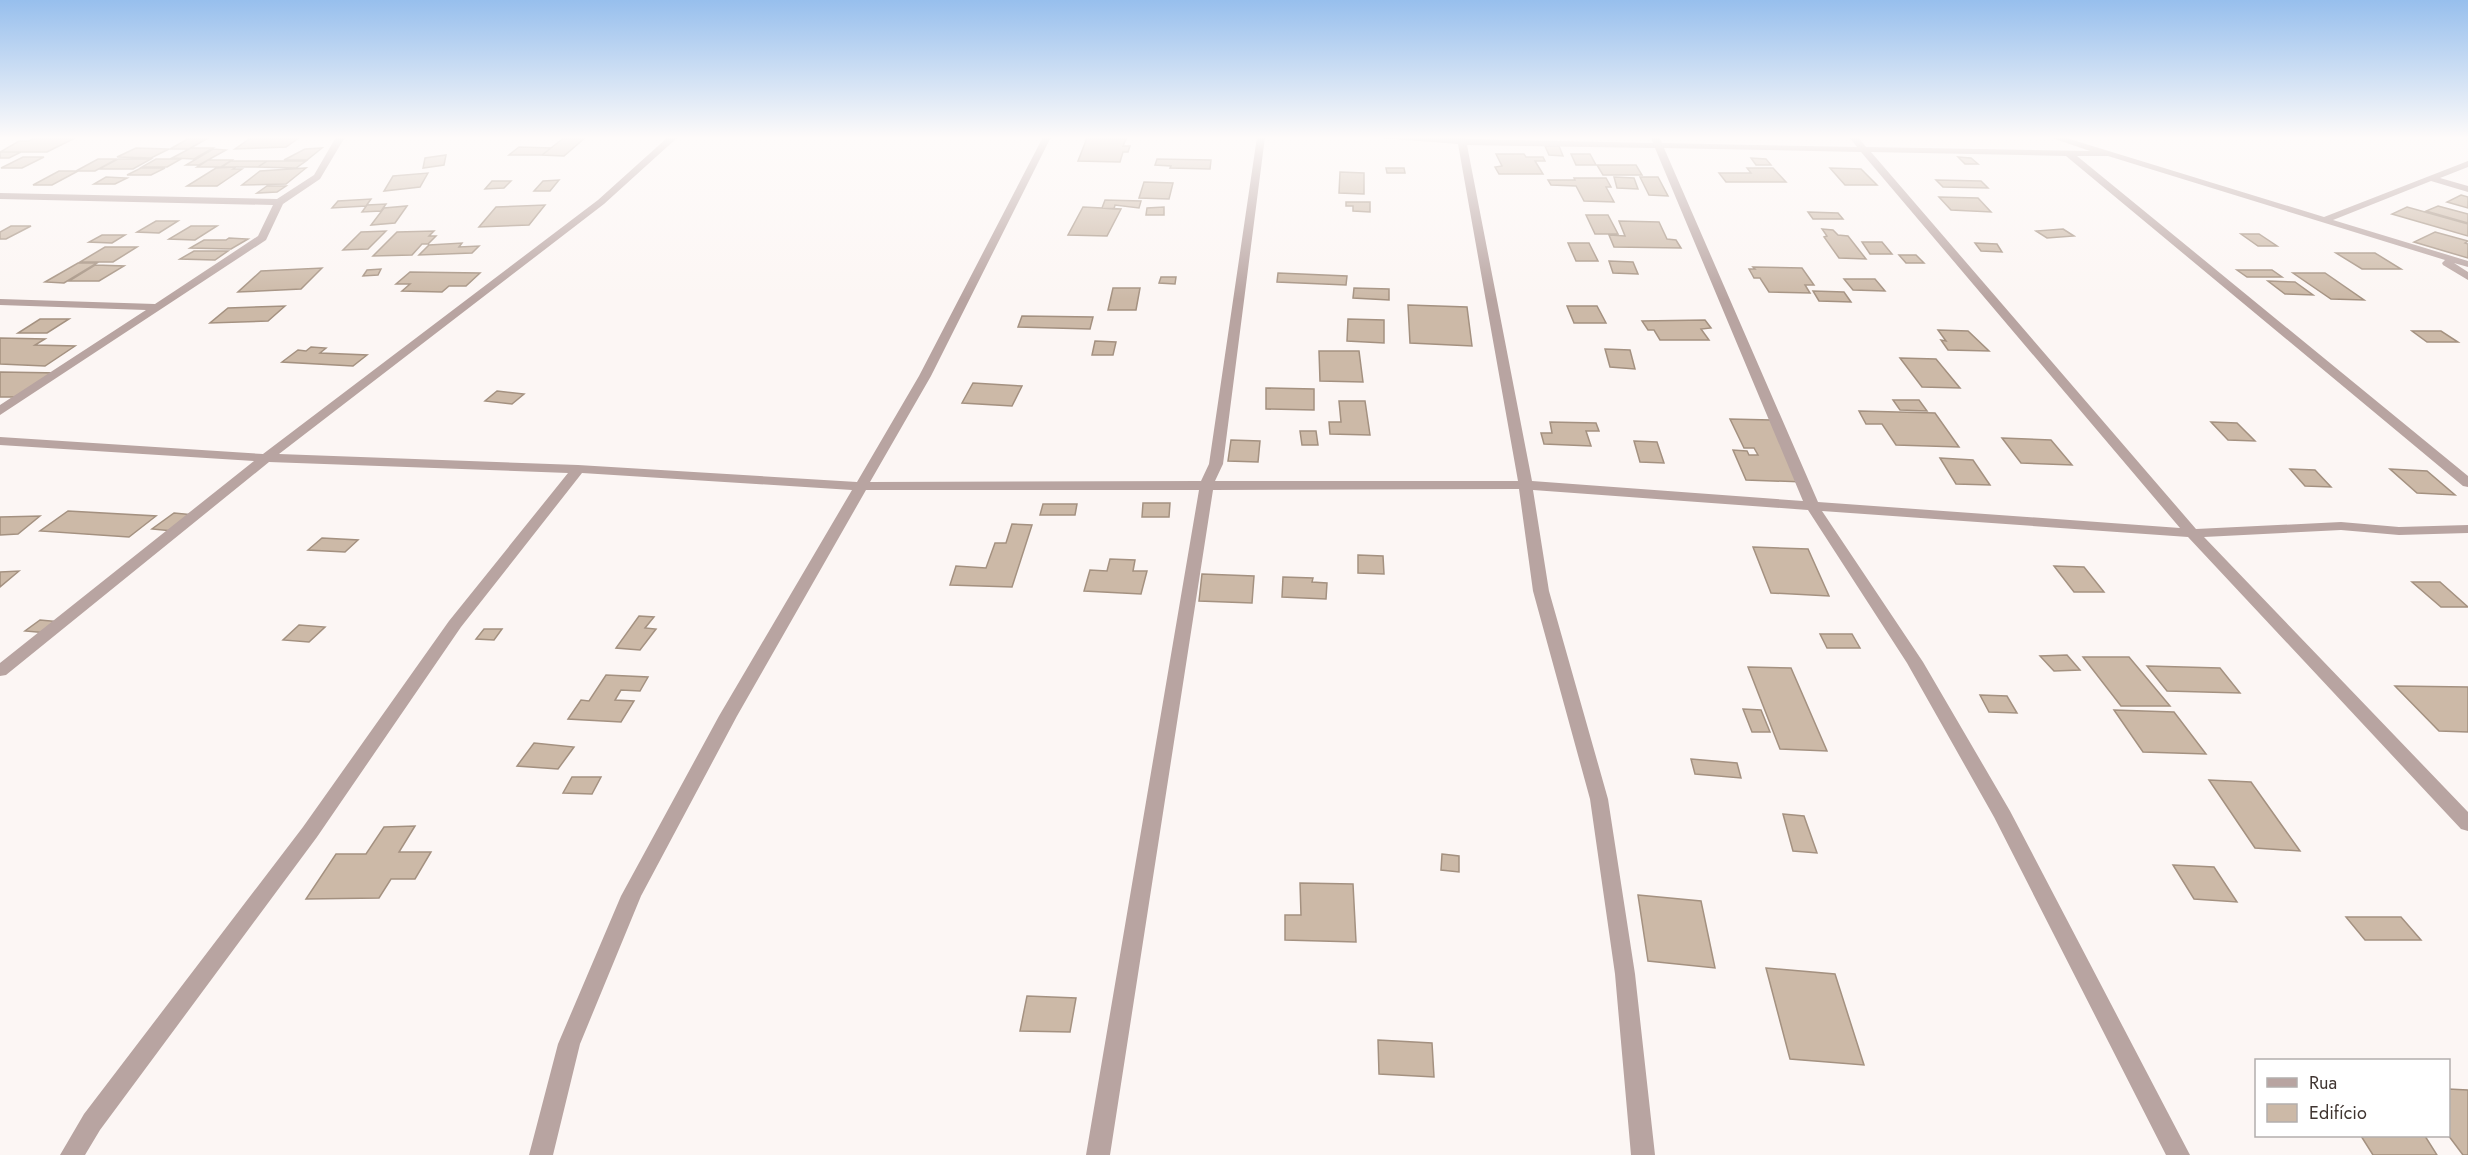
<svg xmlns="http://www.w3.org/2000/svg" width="2468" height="1155" font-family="Jost,sans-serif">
	<rect width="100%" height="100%" fill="#fcf6f4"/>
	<!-- building -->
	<path fill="#ccb9a7" stroke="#a49180" stroke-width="1.5" d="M36,137H77L47,152H0L19,141H29Z
		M191,137H210L189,149H170Z
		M252,137H300L286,147L235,149Z
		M565,137H586L564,156L542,155Z
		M1087,138L1126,139L1123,146H1130L1128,152H1123L1120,162L1078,161Z
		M1545,146H1559L1563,156L1549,155Z
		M519,147L551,148L542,155H509Z
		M136,148L169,149L151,158L117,157Z
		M191,148H213L194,159L172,158Z
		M322,148L307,160H284L305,149Z
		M213,149L226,150L199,165H186Z
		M0,152H21L9,158H0Z
		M1496,154H1524L1526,157H1543L1545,161H1535L1543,174H1499L1495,167L1502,166Z
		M1571,154H1590L1596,165H1576Z
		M446,155L444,165L423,168L425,158Z
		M23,157H44L22,168H1Z
		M1958,157L1971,158L1978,164H1965Z
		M1751,158L1766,159L1771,165H1756Z
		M98,159H117L95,171H76Z
		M118,159H151L133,169H99Z
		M156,159H181L167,167H142Z
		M1157,159L1211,160L1210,169L1170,168L1171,166L1155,165Z
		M208,160H232L221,167H197Z
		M231,161H267L258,167H222Z
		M267,161H306L296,168L258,167Z
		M1597,165H1636L1642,175H1603Z
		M236,167L233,169H242L217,186H187L216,168Z
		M141,168H165L151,175H127Z
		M306,168L286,184L242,185L260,171Z
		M1386,168H1404L1405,173H1387Z
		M1747,168H1773L1786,182H1726L1719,173H1751Z
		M1830,168L1861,169L1877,185H1845Z
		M59,171H78L52,185H33Z
		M1340,172L1364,173V194L1339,193Z
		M428,173L420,187L384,191L393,176Z
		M106,177L127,178L115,184H94Z
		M1614,177L1634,178L1638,189L1617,188Z
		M1640,177H1658L1668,196L1649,195Z
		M1574,178H1606L1611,187H1606L1614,202L1584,201L1576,186L1551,185L1548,180H1575Z
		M559,180L550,191H534L543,181Z
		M1936,180L1981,181L1988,188L1943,187Z
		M492,181H511L504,188L485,189Z
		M1144,182L1173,183L1169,199L1139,198Z
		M267,186H286L277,192L257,193Z
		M2461,195L2468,197V208L2447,202Z
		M1939,197L1978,198L1991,212L1951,210Z
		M371,199L366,206L332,208L338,201Z
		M1105,200L1141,201L1139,208L1115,205L1114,209L1102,208Z
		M1346,202H1370V212L1353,211V206H1346Z
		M386,204L381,211L362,212L367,205Z
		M545,205L529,225L479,227L496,207Z
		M407,206L395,223L371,225L384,208Z
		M2438,206L2468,214V223L2426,211Z
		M1083,207L1121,209L1107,236L1068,235Z
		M1164,207V215H1146L1147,208Z
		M2407,207L2468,224V236L2392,214Z
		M1808,212L1838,213L1843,219H1813Z
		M1586,215H1608L1618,234H1595Z
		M156,221H178L159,233L137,232Z
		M1619,221L1659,222L1667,239L1676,240L1681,248L1614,247L1609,235L1625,236Z
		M11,226H31L6,239H0V232Z
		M191,226H217L195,240L169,239Z
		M1822,229L1833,230L1838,235L1848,236L1866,259L1839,258L1824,237L1827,236Z
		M2063,229L2074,236L2047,238L2036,231Z
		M386,231L368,249L343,250L361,232Z
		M434,231L429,236H436L428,244H422L412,255L373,256L397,232Z
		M2435,232L2468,241L2465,243L2468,244V258L2414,242Z
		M2241,234H2259L2277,246H2258Z
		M102,235H125L112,243L89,242Z
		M229,238L248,239L231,249L190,248L204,240H226Z
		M1862,242H1882L1892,254H1870Z
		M462,243L459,247L479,246L472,253L419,255L429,245Z
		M1568,243H1589L1598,261H1576Z
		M1975,243L1997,244L2002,252L1981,251Z
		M105,247H137L113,262H80Z
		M194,251H228L215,260L180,259Z
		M2336,253H2375L2401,269H2362Z
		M1899,255H1916L1924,263H1906Z
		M1609,261L1633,262L1638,274L1613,273Z
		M78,263H97L64,283L45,282Z
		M95,265L124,266L99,281H69Z
		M1753,267L1802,268L1814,285H1805L1810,293L1769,292L1760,278H1754L1749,269H1755Z
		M322,268L301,289L238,292L261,271Z
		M381,269L378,275L363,276L367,270Z
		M2237,270H2272L2282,277H2247Z
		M410,272L480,273L466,286H449L442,292L402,291L410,284H396Z
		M1278,273L1347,276L1346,285L1277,282Z
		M2293,273H2325L2364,300L2331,299Z
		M1161,277H1176L1175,284L1159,283Z
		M1844,279H1875L1885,291L1853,290Z
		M2268,281L2295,282L2313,295L2285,294Z
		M1113,288H1140L1136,310H1108Z
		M1354,288L1389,289V300L1353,298Z
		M1813,291L1844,292L1851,302L1819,301Z
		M1408,305L1467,307L1472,346L1410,343Z
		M285,306L268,321L210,323L228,308Z
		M1567,306H1597L1606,323H1574Z
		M1022,316L1093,317L1090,329L1018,327Z
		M40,319H69L47,333H18Z
		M1348,319L1384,320V343L1347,341Z
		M1705,320L1711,328L1701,329L1709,340H1660L1654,330H1648L1642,321Z
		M1938,330L1968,331L1989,351L1948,350L1941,340L1946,341Z
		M2412,331H2441L2458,342H2427Z
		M0,338L45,339L35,345L75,346L45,366L0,364Z
		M1095,341L1116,342L1113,355H1092Z
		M311,347L326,348L320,353L367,355L353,366L282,362L298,350L306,351Z
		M1605,349L1630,350L1635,369L1610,367Z
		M1319,351H1359L1363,382L1320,381Z
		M1900,358L1936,359L1960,388L1922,387Z
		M0,372L58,373L22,397H0Z
		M973,383L1022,386L1012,406L962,403Z
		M1266,388L1314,389V410L1266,409Z
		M497,391L524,394L512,404L485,401Z
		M1893,400H1919L1927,411L1900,410Z
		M1339,401H1365L1370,435L1330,434L1329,422H1341Z
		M1859,411L1935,413L1959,447L1896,445L1882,424H1866Z
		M1730,419L1771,420L1804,482L1746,480L1733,450L1747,451L1749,455H1758L1754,448H1744Z
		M1550,422L1596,423L1599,431H1586L1591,446L1544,444L1541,433H1552Z
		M2211,422L2237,423L2255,441L2228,440Z
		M1300,431H1316L1318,445H1302Z
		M2002,438L2051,440L2072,465L2021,463Z
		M1231,440L1260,441L1258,462L1228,461Z
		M1634,441L1657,442L1664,463L1640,462Z
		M1940,458L1973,460L1990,485L1956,484Z
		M2290,469L2315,470L2331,487L2305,486Z
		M2390,469L2427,471L2455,495L2417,493Z
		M1143,503H1170L1169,517H1142Z
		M1043,504H1077L1075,515H1040Z
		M68,511L156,516L129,537L40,531Z
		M174,513L195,515L173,531L152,529Z
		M40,516L18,534L0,535V517Z
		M1012,524L1032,525L1012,587L950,585L956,566L986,568L995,543H1006Z
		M322,538L358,540L345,552L308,550Z
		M1753,547L1808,549L1829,596L1771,593Z
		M1358,555L1383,556L1384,574L1358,573Z
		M1110,559L1135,560L1133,571H1147L1141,594L1084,591L1090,570L1107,571Z
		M2054,566L2084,567L2104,592H2074Z
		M19,571L0,587V572Z
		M1202,574L1254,576L1252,603L1199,601Z
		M1283,577L1313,578L1312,582L1327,583L1326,599L1282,597Z
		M2412,582H2440L2468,607H2441Z
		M639,616L654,617L645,628L656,629L640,650L616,648Z
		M40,620L62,622L48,633L25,631Z
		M299,625L325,627L309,642L283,640Z
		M484,629H502L494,640L476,639Z
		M1820,634H1852L1860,648H1827Z
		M2067,655L2080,670L2054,671L2040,656Z
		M2083,657H2129L2170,706H2121Z
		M2147,666L2220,668L2240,693L2167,691Z
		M1748,667L1791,668L1827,751L1780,749Z
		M606,675L648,677L640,691L621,690L615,700L634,701L621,722L568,719L581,700L589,701Z
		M2395,686L2468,687V732L2439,731Z
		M1980,695L2007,696L2017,713L1989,712Z
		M1743,709L1761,710L1770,732H1752Z
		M2114,710L2174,712L2206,754L2143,752Z
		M534,743L574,747L558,769L517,766Z
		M1691,759L1737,763L1741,778L1695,774Z
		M572,777H601L592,794L563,793Z
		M2209,780L2251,782L2300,851L2255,848Z
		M1783,814L1804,816L1817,853L1793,851Z
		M415,826L399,852H431L415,879H391L379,898L306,899L336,854H366L384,827Z
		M1442,854L1459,856V872L1441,870Z
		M2173,865L2214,867L2237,902L2194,899Z
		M1300,883L1353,884L1356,942L1285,940V915H1301Z
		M1638,895L1701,901L1715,968L1648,961Z
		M2346,917H2401L2421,940H2365Z
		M1766,968L1835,974L1864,1065L1790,1059Z
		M1027,996L1076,998L1070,1032L1020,1031Z
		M1378,1040L1432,1043L1434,1077L1379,1074Z
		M2448,1089L2468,1090V1155H2463L2448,1135Z
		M2361,1136H2425L2437,1155H2373Z"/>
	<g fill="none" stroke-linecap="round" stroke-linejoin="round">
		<!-- street -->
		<path fill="#b8a4a1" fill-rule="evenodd" d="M336,137H345L320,179L283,204L266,240L0,415V405L146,310L0,305V299L155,304L258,236L273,205L0,199V193L277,199L314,175Z
			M668,137H678L604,204L279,454L578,465L857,482L919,376L1043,137H1051L931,376L870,482L1201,481L1209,464L1257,137H1265L1223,464L1215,481H1518L1458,144L1367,137H1465L1466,139L1653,143L1651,137H1659L1662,143L1857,147L1849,137H1858L1866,147L2090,151L2049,137H2063L2324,217L2468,161V167L2440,178L2468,186V192L2431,181L2333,220L2468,261V267L2454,263L2468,272V280L2443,265L2442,263L2445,260L2108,156H2077L2468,476V487L2463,486L2066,156L1871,152L2196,529L2341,522L2399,527L2468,525V533L2399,535L2341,530L2204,537L2468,812V831L2461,829L2188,537L1822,511L1923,662L2010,811L2190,1155H2166L1994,817L1907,663L1808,510L1533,490L1549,591L1608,799L1635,974L1655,1155H1631L1615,974L1590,799L1533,591L1519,489L1213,490L1110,1155H1086L1199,490H866L737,716L641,896L580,1044L553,1155H529L558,1044L621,896L719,716L852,490L582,473L461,627L317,837L100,1130L85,1155H60L84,1114L303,827L449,621L568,473L269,462L6,675L0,676V663L254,461L0,445V437L263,454L598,200ZM1467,145L1655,148L1803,501L1532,481ZM1664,148L1861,152L2180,528L1818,502Z"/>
	</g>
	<!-- sky -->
	<linearGradient id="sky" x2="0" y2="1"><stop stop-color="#97bfed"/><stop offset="0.46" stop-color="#fefbfa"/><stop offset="1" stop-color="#fefbfa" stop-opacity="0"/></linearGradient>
	<rect width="2468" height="299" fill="url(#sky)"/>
	<!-- legend -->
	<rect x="2255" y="1059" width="195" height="78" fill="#ffffff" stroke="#b3aead" stroke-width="1.5"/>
	<rect x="2267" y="1078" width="30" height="9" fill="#b8a4a1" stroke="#b3aead" stroke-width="1.5"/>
	<text x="2309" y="1089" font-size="18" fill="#403531">Rua</text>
	<rect x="2267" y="1104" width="30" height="18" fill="#ccb9a7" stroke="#b3aead" stroke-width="1.5"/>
	<text x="2309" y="1119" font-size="18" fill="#403531">Edifício</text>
</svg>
